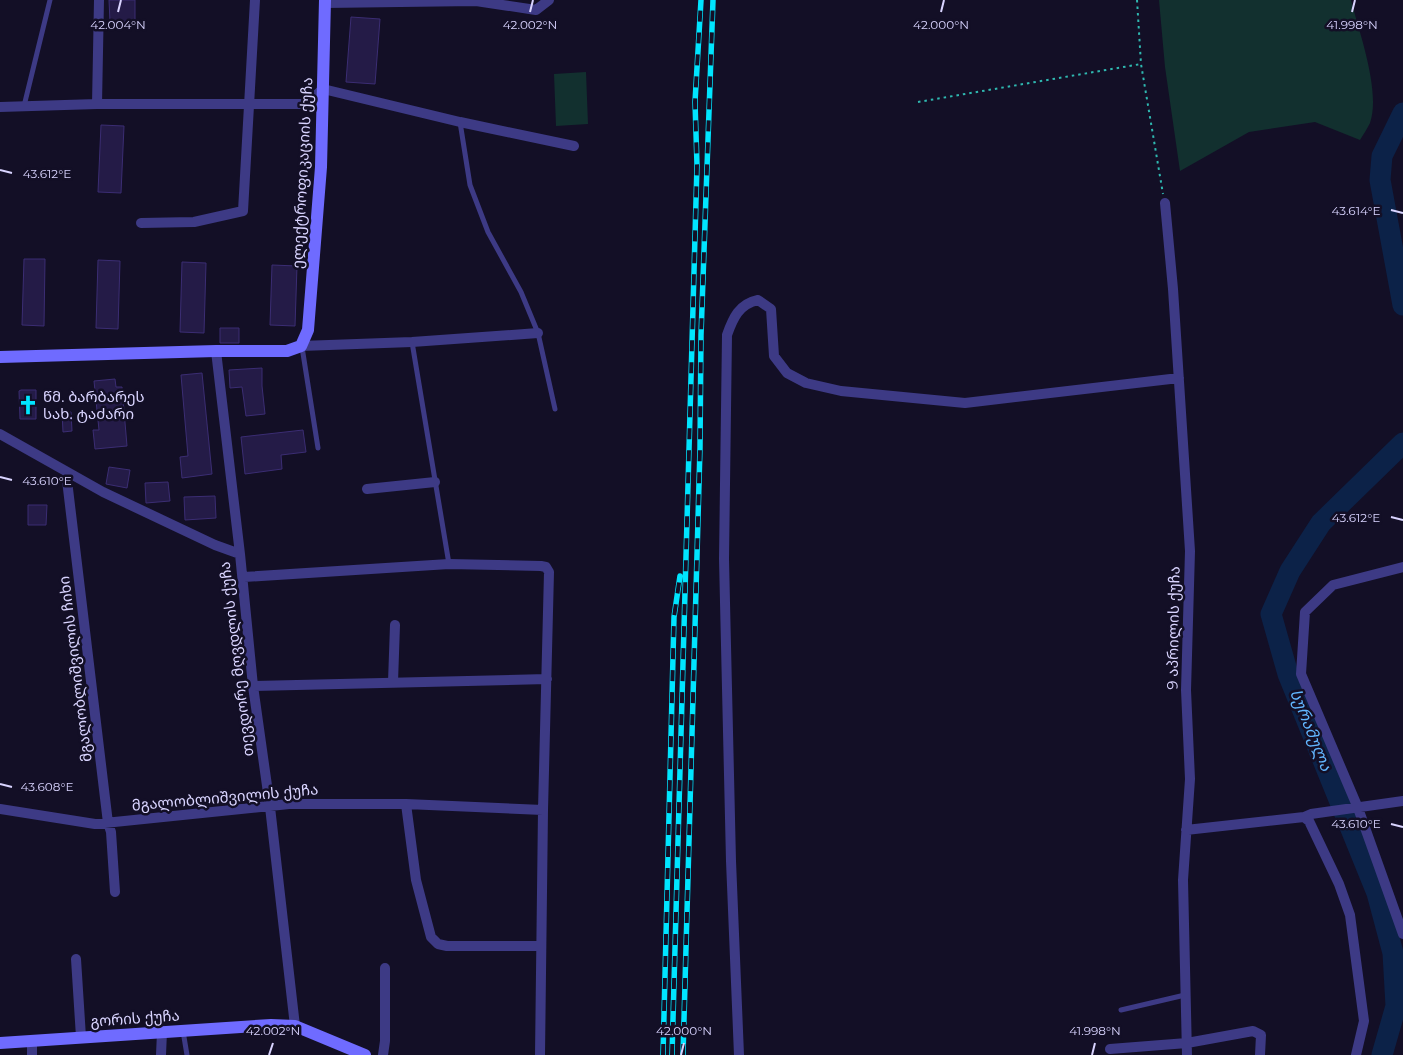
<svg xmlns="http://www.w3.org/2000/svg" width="1403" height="1055" font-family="Montserrat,'Noto Sans Georgian',sans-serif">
	<rect width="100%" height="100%" fill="#130f26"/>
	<!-- green -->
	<path fill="#12302f" d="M1159,0H1351C1359,32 1381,91 1370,123C1367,129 1363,135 1360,140L1315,122L1249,132L1180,171L1165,67Z
		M586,72L588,124L556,126L554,74Z"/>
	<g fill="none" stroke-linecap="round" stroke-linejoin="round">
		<!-- river -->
		<path stroke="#0c2248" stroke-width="21" d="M1403,113L1382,156L1380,180L1403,305
			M1382,1055L1396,1006L1393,953L1377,893L1288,674L1271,614L1290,571L1321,523L1403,443"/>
	</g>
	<!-- building -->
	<path fill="#241b47" stroke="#3b2d73" d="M109,0H135V21L110,22Z
		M351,17L380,19L375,84L346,82Z
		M101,125L124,126L121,193L98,192Z
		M24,259H45L44,326L22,325Z
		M98,260L120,261L118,329L96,328Z
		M182,262L206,263L204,333L180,332Z
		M272,265L297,266L295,326L270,325Z
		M220,328H239V343H220Z
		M262,368V386L265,414L246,416L242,387L230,388L229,370Z
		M202,373L212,474L182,478L180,457L188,456L181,375Z
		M115,379L116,387H122L127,446L95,449L93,430H99L94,381Z
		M21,390H36V419H20L19,391Z
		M62,412H71L72,431L63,432Z
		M303,430L306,452L281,455L282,469L245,474L241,437Z
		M109,467L130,470L127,488L106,484Z
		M168,482L170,501L146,503L145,483Z
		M215,496L216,518L185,520L184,497Z
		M28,505H47L46,525H28Z"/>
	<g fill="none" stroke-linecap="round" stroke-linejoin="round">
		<!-- path -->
		<path stroke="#2fb8b0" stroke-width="2" stroke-dasharray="2.5 4" stroke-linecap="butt" d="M1137,0L1141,64L1163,194
			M918,102L1141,64"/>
		<!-- lane -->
		<path stroke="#3d3a85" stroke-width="5" d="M24,106L50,0
			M460,122L470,185L488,232L521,292L538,333L555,409
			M412,342L449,564
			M302,347L318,448
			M1121,1010L1185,995
			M183,1031L187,1055"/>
		<!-- street -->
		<path stroke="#3d3a85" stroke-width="10" d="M325,3L476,1L536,10L549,0
			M97,104L99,0
			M0,107L97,104H306L323,89L460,122L574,146
			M1165,203L1173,289L1190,551L1186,690L1190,779L1183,880L1187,1055
			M141,223L194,222L243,211L255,0
			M301,346L412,342L538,333
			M216,351L240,554
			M0,434L103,492L215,545L240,554L253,686L270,807L295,1026
			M66,472L108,823L111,832L115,892
			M367,489L435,482
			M1403,567L1333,585L1305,612L1301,674L1358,808L1403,934
			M244,577L449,564L541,566L546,567L549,572L543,810L540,1055
			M393,682L395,625
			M253,686L547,679
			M406,804L416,880L431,937L438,944L447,946H541
			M0,809L95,824L289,804H406L543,810
			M1304,817L1309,821L1339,884L1350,915L1364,1021L1356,1055
			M1186,830L1304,817L1311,814L1403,801
			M76,959L81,1037
			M1110,1049L1187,1043L1253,1031L1261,1035L1260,1055
			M32,1055V1041
			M161,1055L162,1032
			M383,1055L385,1041V968
			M739,1055L731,861L724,559L727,335C733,318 739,304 758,300L771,309L774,356L787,373L806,383L841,391L965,403L1179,378"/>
		<!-- secondary -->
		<path stroke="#6f6bff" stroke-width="12" d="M0,357L216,351H287L301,346L308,330L321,167L325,0
			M0,1043L271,1025L295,1026L365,1055"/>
		<defs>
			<path id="rail" d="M663,1055L674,617L680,576
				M672,1055L697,165L695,102L701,0
				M683,1055L700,448L701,335L713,0"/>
		</defs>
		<!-- rail casing -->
		<use href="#rail" stroke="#00e5ff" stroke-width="5.5"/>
		<!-- rail -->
		<use href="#rail" stroke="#130f26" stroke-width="4" stroke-dasharray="11" stroke-linecap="butt"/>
	</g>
	<!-- ticks -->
	<path fill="none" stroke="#d9d4ff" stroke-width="2" d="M118,12L121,0M530,12L533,0M941,12L944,0M1352,12L1355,0M0,170L12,173M1391,210L1403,213M0,477L12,480M1391,517L1403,520M0,784L12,787M1391,824L1403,827M269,1055L273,1043M681,1055L684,1043M1092,1055L1095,1043"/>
	<!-- icons -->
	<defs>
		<symbol id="church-bare" viewBox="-9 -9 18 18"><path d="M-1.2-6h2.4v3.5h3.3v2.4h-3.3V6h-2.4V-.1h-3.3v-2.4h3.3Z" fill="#00e5ff" stroke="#130f26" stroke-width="2.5" paint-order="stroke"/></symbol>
	</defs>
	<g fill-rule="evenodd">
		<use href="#church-bare" x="14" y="391" width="28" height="28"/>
	</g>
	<g text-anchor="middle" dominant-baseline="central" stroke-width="5" stroke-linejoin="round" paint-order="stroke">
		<!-- street labels -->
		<g font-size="15" fill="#d9d4ff" stroke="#130f26">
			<text transform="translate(302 173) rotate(-87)">ელექტროფიკაციის ქუჩა</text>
			<text transform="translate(1173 628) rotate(-89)">9 აპრილის ქუჩა</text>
			<text transform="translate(236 659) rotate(-97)">თევდორე მღვდლის ქუჩა</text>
			<text transform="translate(75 669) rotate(-97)">მგალობლიშვილის ჩიხი</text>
			<text transform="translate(225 797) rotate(-5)">მგალობლიშვილის ქუჩა</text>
			<text transform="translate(135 1018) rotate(-4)">გორის ქუჩა</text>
		</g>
		<!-- poi labels -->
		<g font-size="15" fill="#d9d4ff" stroke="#130f26" text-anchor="start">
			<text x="43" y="396">წმ. ბარბარეს<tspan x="43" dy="17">სახ. ტაძარი</tspan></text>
		</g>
		<!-- water labels -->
		<g font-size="16" font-style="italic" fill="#62b6ff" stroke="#130f26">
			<text transform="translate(1311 730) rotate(68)">სურამულა</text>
		</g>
	</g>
	<g font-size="12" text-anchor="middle" fill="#d9d4ff" stroke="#130f26" stroke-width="5" stroke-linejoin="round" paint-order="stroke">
		<text x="118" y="29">42.004°N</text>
		<text x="530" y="29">42.002°N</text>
		<text x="941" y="29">42.000°N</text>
		<text x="1352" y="29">41.998°N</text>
		<text x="47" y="178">43.612°E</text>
		<text x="1356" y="215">43.614°E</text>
		<text x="47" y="485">43.610°E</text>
		<text x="1356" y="522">43.612°E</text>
		<text x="47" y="791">43.608°E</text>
		<text x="1356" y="828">43.610°E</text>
		<text x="273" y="1035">42.002°N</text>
		<text x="684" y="1035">42.000°N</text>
		<text x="1095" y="1035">41.998°N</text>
	</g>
</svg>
